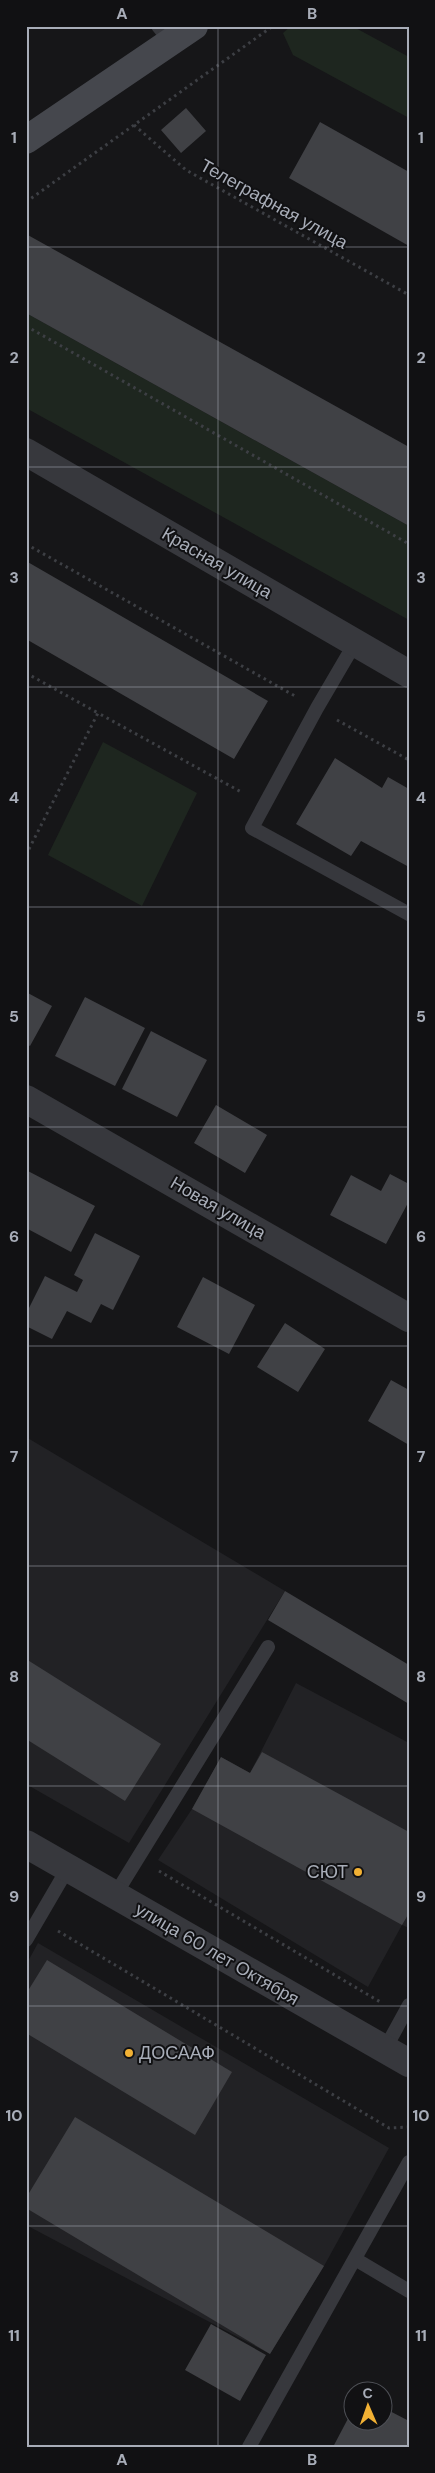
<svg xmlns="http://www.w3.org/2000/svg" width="435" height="2473" font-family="'DM Sans',sans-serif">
	<rect width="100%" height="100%" fill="#161618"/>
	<!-- built -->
	<path fill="#222225" d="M26,1437L285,1591L129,1843L26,1784Z
		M296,1683L409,1743V1928L402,1925L368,1987L158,1860L192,1809L221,1757L250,1773Z
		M38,1943L389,2148L324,2266L270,2354L26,2225V1965Z"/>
	<!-- green -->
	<path fill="#1e261f" d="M291,26H352L409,57V118L293,55L283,33Z
		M26,313L409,526V620L26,408Z
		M103,742L197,793L142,906L48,855Z"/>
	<!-- building -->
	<path fill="#404145" d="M186,108L206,131L181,153L161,130Z
		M320,122L409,172V246L289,178Z
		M26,234L409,447V526L26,313Z
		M26,561L268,701L234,759L26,639Z
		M335,758L382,788L388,777L409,789V867L361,841L351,856L296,824Z
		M26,992L52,1006L30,1046L26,1044Z
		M85,997L145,1028L115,1086L55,1056Z
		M151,1031L207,1060L177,1117L122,1089Z
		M216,1105L267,1135L245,1173L194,1143Z
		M26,1170L95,1206L71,1252L26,1228Z
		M390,1174L409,1184V1201L386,1244L330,1215L351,1175L381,1191Z
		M95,1233L140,1256L113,1310L101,1304L91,1323L67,1311L52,1339L26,1326V1314L45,1276L77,1292L83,1280L74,1275Z
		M203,1277L255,1305L229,1354L177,1327Z
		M285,1323L325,1349L298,1392L257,1367Z
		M391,1380L409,1390V1445L368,1421Z
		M285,1591L409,1665V1704L268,1620Z
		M26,1659L161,1744L125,1801L26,1739Z
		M262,1752L409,1832V1913L402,1925L192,1809L221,1757L250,1773Z
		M47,1960L232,2072L195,2135L26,2033V1994Z
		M75,2117L324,2266L270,2354L26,2208V2198Z
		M211,2324L266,2355L240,2401L185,2370Z
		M382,2407L409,2421V2447H333L352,2411V2420H382Z"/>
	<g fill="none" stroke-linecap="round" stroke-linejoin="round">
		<!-- path -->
		<path stroke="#3d3f44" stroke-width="3" stroke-dasharray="2.5 4" stroke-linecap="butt" d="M134,125L186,170L409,295
			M26,202L273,26
			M26,326L409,544
			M26,544L295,696
			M26,673L98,713
			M337,720L409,760
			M26,855L98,713L243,793
			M159,1871L382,2003
			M58,1931L389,2128L409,2127"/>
		<!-- service -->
		<path stroke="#37383d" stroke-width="14" d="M158,26L170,41
			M355,643L317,708L252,828L409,914
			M115,1895L268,1647
			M26,1940L68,1868
			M385,2049L409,2005
			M355,2259L409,2291
			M249,2447L409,2162"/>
		<!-- minor -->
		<path stroke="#37383d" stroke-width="28" d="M26,1099L409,1318"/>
		<!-- tertiary -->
		<path stroke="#37383d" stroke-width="28" d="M26,452L409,674
			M26,1844L409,2063"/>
		<!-- secondary -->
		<path stroke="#45474d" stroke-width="28" d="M26,140L194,26"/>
	</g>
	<!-- grid -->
	<path fill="none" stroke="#a8adb8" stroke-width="1" stroke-opacity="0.55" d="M218,26V2447M26,247H409M26,467H409M26,687H409M26,907H409M26,1127H409M26,1346H409M26,1566H409M26,1786H409M26,2006H409M26,2226H409"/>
	<!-- markers -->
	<g fill="#f2b134" stroke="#111113" stroke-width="2">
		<circle cx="358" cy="1872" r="5"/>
		<circle cx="129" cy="2053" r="5"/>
	</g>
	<g text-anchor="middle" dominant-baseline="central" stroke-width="4" stroke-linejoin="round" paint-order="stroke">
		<!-- street labels -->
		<g font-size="18" fill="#a8adb8" stroke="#111113">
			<text transform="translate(274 204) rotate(29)">Телеграфная улица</text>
			<text transform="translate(217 563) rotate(30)">Красная улица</text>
			<text transform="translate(218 1208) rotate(30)">Новая улица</text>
			<text transform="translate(217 1954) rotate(30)">улица 60 лет Октября</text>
		</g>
		<!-- poi labels -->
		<g font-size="18" fill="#a8adb8" stroke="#111113" text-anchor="end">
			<text x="348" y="1872">СЮТ</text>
			<text x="139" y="2053" text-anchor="start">ДОСААФ</text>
		</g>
	</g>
	<!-- border -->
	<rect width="435" height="2473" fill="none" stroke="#111113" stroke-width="55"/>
	<!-- north arrow -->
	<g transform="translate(368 2406) rotate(358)"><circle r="24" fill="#111113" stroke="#4d4f55"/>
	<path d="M0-4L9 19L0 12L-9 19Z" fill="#f2b134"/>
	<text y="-8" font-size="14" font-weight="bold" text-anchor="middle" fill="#a8adb8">С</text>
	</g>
	<rect x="28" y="28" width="380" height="2418" fill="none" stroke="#a8adb8" stroke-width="2"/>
	<g font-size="16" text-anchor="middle" font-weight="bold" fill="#a8adb8">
		<text x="122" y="19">A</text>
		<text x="312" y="19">B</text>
		<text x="14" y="143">1</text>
		<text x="421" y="143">1</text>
		<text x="14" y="363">2</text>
		<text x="421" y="363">2</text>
		<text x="14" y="583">3</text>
		<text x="421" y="583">3</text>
		<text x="14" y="803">4</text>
		<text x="421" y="803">4</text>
		<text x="14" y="1022">5</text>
		<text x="421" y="1022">5</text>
		<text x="14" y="1242">6</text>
		<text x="421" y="1242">6</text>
		<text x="14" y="1462">7</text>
		<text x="421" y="1462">7</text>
		<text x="14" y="1682">8</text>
		<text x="421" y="1682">8</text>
		<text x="14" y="1902">9</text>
		<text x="421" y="1902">9</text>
		<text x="14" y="2121">10</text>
		<text x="421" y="2121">10</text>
		<text x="14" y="2341">11</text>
		<text x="421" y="2341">11</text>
		<text x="122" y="2465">A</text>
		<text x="312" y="2465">B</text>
	</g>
</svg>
